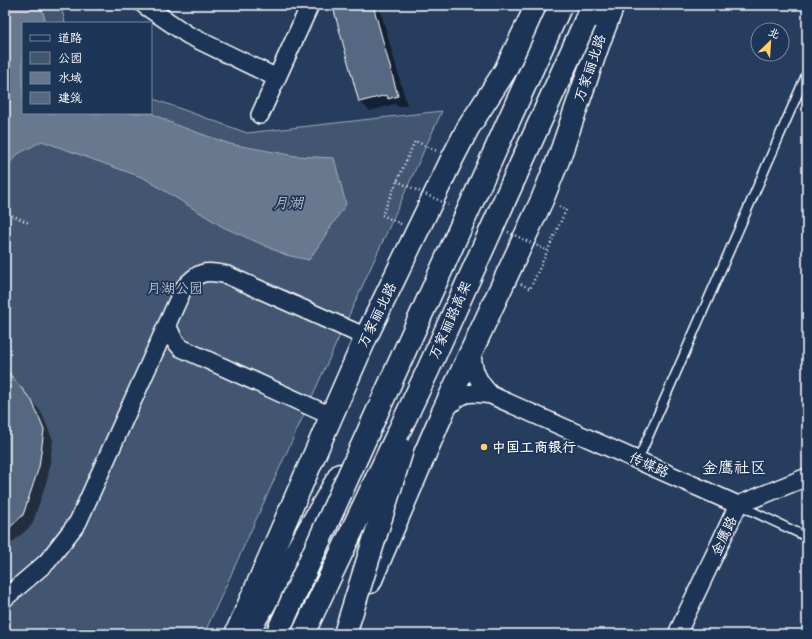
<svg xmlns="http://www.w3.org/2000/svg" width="812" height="639" font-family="'Comic Neue','LXGW WenKai TC',sans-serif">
	<rect width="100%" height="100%" fill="#263d5e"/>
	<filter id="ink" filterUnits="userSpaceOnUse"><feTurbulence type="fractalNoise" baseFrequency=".025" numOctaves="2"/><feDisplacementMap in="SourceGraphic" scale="8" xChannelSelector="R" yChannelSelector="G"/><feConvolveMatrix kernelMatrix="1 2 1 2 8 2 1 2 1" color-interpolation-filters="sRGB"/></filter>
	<g filter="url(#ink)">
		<!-- green -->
		<path fill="#425672" stroke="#a0aab8" d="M5,5H61L65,23H23V113H151V98L247,133L442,111L204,634H5Z"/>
		<!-- water -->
		<path fill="#67788e" stroke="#a4aebb" d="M5,5H41L46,23H23V113H151L176,125L230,144L296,156L334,158L346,204L309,260L286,255L223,227L144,178L42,141L18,154L5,168Z"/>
		<!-- shadow -->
		<path fill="#0007" d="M345,5H379L407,105L398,107L395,104L370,111L360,102L334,8Z
			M442,5H458L455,11Z
			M5,371L17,382L41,412L53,440L48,477L32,525L14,541L5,548Z"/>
		<!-- building -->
		<path fill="#556781" stroke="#fff" d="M341,5H373L398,96L388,99L387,95L359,102L333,7Z
			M5,370L8,372L32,401L44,430L39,467L23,515L5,532Z"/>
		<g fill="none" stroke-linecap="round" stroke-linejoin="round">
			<defs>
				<path id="service" d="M638,460L807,73
					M739,505L807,537"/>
				<path id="minor" d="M144,5L188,35L277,78
					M260,115L310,5
					M167,325L174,340L181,348L331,416
					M472,348C472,368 476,380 491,395
					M446,409C462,392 468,391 491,395L738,505
					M5,598L47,562L78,522L183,289C198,271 205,270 227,275L366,337
					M677,634L738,505L807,477"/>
				<path id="primary" d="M370,582L442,414L542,200L559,158L600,39L613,5
					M236,634L366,337L452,159L468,128L505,71L537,5"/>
				<path id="trunk" d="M585,22L592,5
					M246,634L285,571L340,475"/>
			</defs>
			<!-- service casing -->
			<use href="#service" stroke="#fff" stroke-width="11"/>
			<!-- minor casing -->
			<use href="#minor" stroke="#fff" stroke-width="20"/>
			<!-- primary casing -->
			<use href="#primary" stroke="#fff" stroke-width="25"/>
			<!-- trunk casing -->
			<use href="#trunk" stroke="#fff" stroke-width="25"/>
			<!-- path -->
			<path stroke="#fff" stroke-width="2.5" stroke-dasharray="1 3" stroke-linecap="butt" d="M5,212L29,223
				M401,224L382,215L415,141L437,151
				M521,284L530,289L566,210L558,206"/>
			<!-- service -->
			<use href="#service" stroke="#1d3557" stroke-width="8"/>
			<!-- minor -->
			<use href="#minor" stroke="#1d3557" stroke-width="17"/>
			<!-- primary -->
			<use href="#primary" stroke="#1d3557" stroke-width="22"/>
			<!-- trunk -->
			<use href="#trunk" stroke="#1d3557" stroke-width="22"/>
			<defs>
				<path id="trunk-bridge" d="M277,634L560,7
					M303,634L428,370L585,22
					M345,634L402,450"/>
			</defs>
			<!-- trunk-bridge casing -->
			<use href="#trunk-bridge" stroke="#fff" stroke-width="25" stroke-linecap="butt"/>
			<!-- path-bridge -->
			<path stroke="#fff" stroke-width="2.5" stroke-dasharray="1 3" stroke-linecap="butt" d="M397,181L451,206
				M508,232L548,251"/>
			<!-- trunk-bridge -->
			<use href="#trunk-bridge" stroke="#1d3557" stroke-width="22"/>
		</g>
	</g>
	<!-- markers -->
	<circle fill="#ffd166" stroke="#1d3557" stroke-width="1.5" cx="484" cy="447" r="4"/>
	<g text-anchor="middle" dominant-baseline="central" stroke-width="3.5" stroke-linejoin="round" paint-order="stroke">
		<!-- street labels -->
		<g font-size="14" fill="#fff" stroke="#1d3557">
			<text transform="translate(590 68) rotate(-71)">万家丽北路</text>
			<text transform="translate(377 315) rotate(-64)">万家丽北路</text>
			<text transform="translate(450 320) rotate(-66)">万家丽路高架</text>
			<text transform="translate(649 465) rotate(24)">传媒路</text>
			<text transform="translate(724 536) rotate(-65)">金鹰路</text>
		</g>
		<!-- park labels -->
		<g font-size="14" fill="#bdc4ce" stroke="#1d3557">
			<text x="175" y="288">月湖公园</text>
		</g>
		<!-- poi labels -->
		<g font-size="14" font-weight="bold" fill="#fff" stroke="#1d3557" text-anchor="start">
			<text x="492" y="447">中国工商银行</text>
		</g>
		<!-- water labels -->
		<g font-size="15" font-style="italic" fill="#bbc2cc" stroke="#1d3557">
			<text x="288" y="203">月湖</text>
		</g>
		<!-- quarter labels -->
		<g font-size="16" fill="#fff" stroke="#1d3557">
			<text x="734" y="468">金鹰社区</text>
		</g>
	</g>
	<!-- margin -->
	<rect width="812" height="639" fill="none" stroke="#1d3557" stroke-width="20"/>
	<rect x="10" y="10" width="792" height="619" fill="none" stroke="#fff" stroke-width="1.5" filter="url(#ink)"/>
	<!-- legend -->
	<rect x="22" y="22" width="130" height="92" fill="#1d3557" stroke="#77869a"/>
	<rect x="30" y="35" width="20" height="6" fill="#1d3557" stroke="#77869a"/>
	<text x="58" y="42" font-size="12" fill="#ffffff">道路</text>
	<rect x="30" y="52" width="20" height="12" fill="#425672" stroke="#77869a"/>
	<text x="58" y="62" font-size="12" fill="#ffffff">公园</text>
	<rect x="30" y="72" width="20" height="12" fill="#67788e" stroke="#77869a"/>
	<text x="58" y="82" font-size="12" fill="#ffffff">水域</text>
	<rect x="30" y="92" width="20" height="12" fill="#556781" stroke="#77869a"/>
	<text x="58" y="102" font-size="12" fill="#ffffff">建筑</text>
	<!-- north arrow -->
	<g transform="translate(770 42) rotate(25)"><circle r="19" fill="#1d3557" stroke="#77869a"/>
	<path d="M0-3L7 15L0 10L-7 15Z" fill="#ffd166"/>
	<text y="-6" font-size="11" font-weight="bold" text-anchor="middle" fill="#ffffff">北</text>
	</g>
</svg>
